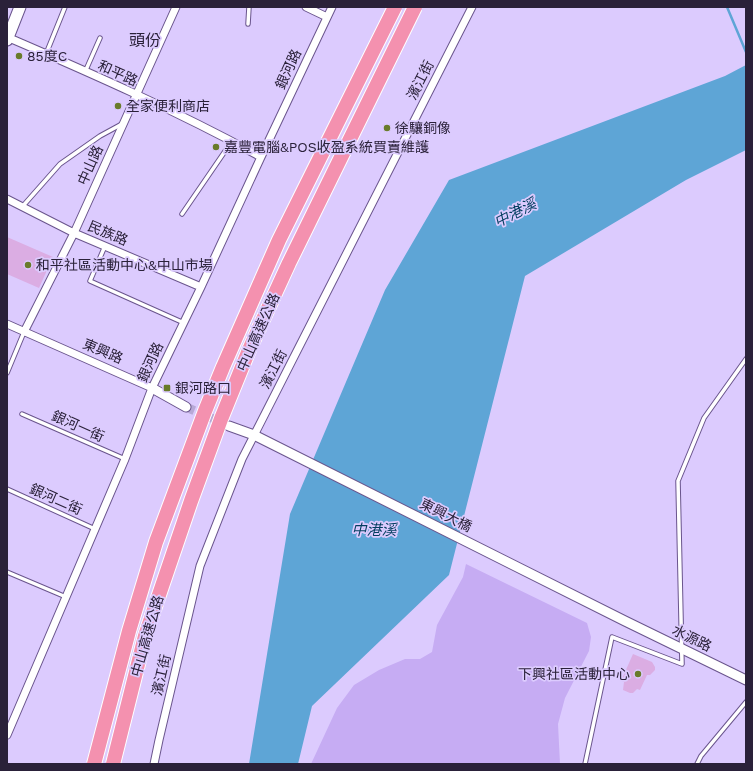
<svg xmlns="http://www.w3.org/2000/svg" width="753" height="771" font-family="'Work Sans','Noto Sans TC',sans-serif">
	<rect width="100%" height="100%" fill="#dccbfe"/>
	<!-- green -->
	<path fill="#c6acf3" d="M466,564L587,623L591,637L589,651L565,698L558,724L560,764H311L337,708L354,685L379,670L405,659H420L432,652L437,625L463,577Z"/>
	<!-- water -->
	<path fill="#5ea5d6" d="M746,65V150L686,180L525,276L449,575L312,706L298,764H249L290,514L385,290L449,180L725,76Z"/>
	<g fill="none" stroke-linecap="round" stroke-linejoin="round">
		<!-- stream -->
		<path stroke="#5ea5d6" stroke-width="2.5" d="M727,7L746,52"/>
	</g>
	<!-- building -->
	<path fill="#dbade3" d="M7,237L53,257L39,288L7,274Z
		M633,654L652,662L655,667V670L650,675H647L640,690L637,689L633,693H630L623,690L624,682L621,681Z"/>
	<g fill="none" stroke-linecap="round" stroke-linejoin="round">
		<!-- tertiary-tunnel -->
		<path stroke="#b8a9d7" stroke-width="9" stroke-dasharray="9 4.5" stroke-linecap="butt" d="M186,407L223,423"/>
		<defs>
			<path id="service" d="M248,24L249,7
				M46,54L65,7
				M85,72L100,38
				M22,207L60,164L100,136L122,124
				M182,214L232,141
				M105,246L90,281L184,323
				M7,373L24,332
				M22,414L125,459
				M7,489L95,529
				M7,572L66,597
				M585,764L612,637L682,664L678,481L704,418L746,359
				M697,764L701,756L746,702"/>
			<path id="minor" d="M306,7L327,17
				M7,37C93,74 179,112 261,157
				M7,199L74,233L201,287
				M7,324L152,388
				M24,332L74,233L176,7
				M7,735L125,459L152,388L201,287L261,157L332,7
				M154,764L159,740L200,566L242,459L472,7"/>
			<path id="tertiary" d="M152,388L186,407
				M229,426L254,435L625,621L746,680"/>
			<path id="secondary" d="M7,40L20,7"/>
		</defs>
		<!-- service casing -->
		<use href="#service" stroke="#6a558d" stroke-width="5.5"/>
		<!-- minor casing -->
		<use href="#minor" stroke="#6a558d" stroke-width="9"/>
		<!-- tertiary casing -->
		<use href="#tertiary" stroke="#6a558d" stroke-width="11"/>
		<!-- secondary casing -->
		<use href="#secondary" stroke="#6a558d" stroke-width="13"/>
		<!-- service -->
		<use href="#service" stroke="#fff" stroke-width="3.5"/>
		<!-- minor -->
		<use href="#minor" stroke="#fff" stroke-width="7"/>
		<!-- tertiary -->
		<use href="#tertiary" stroke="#fff" stroke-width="9"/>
		<!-- secondary -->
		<use href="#secondary" stroke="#fff" stroke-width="11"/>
		<defs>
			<path id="motorway-bridge" d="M94,764L129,631L156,542L205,411L223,367L279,240L395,7
				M113,764L145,636L191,501L221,419L249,350L289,263L415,7"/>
		</defs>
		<!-- motorway-bridge casing -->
		<use href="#motorway-bridge" stroke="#fff" stroke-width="16" stroke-linecap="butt"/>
		<!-- motorway-bridge -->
		<use href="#motorway-bridge" stroke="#f491af" stroke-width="14"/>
	</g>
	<!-- markers -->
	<g fill="#697b2a" stroke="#dccbfe" stroke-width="1.5">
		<circle cx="19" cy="56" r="4"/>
		<circle cx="118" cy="106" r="4"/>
		<circle cx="387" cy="128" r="4"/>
		<circle cx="216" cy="147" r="4"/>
		<circle cx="28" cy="265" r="4"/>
		<rect x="163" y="384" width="8" height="8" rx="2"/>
		<circle cx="638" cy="674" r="4"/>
	</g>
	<g text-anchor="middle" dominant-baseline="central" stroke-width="3.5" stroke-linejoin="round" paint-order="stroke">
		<!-- poi labels -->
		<g font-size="14" fill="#2a2139" stroke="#dccbfe" text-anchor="start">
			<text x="27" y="56">85度C</text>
			<text x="126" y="106">全家便利商店</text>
			<text x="395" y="128">徐驤銅像</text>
			<text x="224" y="147">嘉豐電腦&amp;POS收盈系統買賣維護</text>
			<text x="36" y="265">和平社區活動中心&amp;中山市場</text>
			<text x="175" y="388">銀河路口</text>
			<text x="630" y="674" text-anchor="end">下興社區活動中心</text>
		</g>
		<!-- street labels -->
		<g font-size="14" fill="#2a2139" stroke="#dccbfe">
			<text transform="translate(288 69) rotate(-65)">銀河路</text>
			<text transform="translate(118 73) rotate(24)">和平路</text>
			<text transform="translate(420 80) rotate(-63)">濱江街</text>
			<text transform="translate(90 165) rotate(-66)">中山路</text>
			<text transform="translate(108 233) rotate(23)">民族路</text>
			<text transform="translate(258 332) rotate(-66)">中山高速公路</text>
			<text transform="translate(103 351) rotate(23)">東興路</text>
			<text transform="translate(150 362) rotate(-65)">銀河路</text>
			<text transform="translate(273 369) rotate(-63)">濱江街</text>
			<text transform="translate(78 426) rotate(24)">銀河一街</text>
			<text transform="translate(56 499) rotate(24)">銀河二街</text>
			<text transform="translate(446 515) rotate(27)">東興大橋</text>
			<text transform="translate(147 636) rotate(-74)">中山高速公路</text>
			<text transform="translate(692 638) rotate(26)">水源路</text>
			<text transform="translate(161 675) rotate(-77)">濱江街</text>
		</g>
		<!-- water labels -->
		<g font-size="15" font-style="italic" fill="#023e5f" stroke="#dccbfe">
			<text transform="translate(515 213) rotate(-27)">中港溪</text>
			<text x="374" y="530">中港溪</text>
		</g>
		<!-- quarter labels -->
		<g font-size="16" fill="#2a2139" stroke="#dccbfe">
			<text x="145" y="40">頭份</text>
		</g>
	</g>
	<!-- border -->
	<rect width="753" height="771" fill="none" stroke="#2a2139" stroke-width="16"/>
</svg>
